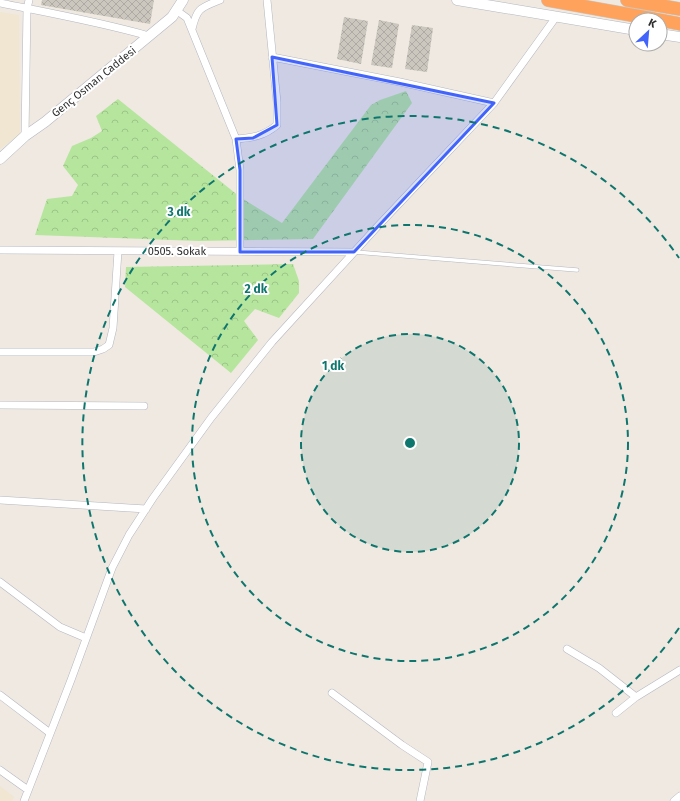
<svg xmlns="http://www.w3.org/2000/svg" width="680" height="801" font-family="'Fira Sans',sans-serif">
	<defs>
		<pattern id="forest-crowns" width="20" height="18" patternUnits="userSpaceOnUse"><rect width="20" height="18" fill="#b6e59e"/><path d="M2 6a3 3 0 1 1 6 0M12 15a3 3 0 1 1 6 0" fill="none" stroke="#9dc588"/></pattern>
		<pattern id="building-cross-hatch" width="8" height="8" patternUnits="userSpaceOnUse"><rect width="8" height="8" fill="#cbc7bf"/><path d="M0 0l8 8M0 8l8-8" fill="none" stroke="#afaba4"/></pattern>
	</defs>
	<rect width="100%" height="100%" fill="#efe9e1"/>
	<!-- education -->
	<path fill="#f0e6d1" d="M0,12L19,15L20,134L0,149Z
		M0,786L14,797L12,801H0Z"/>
	<!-- forest -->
	<path fill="url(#forest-crowns)" d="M406,91L412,103L313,239L199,241L35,235L47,199L72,196L78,185L63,166L72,146L91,138L102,131L96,116L118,99L240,197L282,223L371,105L380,100Z
		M293,264L299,281V293L279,318L255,309L244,321L258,340L231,373L125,287L126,267Z"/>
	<!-- building -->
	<path fill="url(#building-cross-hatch)" d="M42,0H154L150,24L41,5Z
		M344,17L368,21L361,64L337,59Z
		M379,20L399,24L392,68L371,65Z
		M412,25L433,28L427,72L405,69Z"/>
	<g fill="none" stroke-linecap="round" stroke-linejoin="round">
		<defs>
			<path id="lane" d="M355,252L577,270"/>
			<path id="street" d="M0,3C50,13 100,22 149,36
				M176,10L187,18L236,139L240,170V252
				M192,29C197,8 200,8 220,0
				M272,57L400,82L494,103
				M25,136L27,9L29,0
				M236,139C252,138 264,136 277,125V102L267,0
				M0,250L354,252
				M0,352H94L103,349L109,345L113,328L118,251
				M0,405L144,406
				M0,500L146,509
				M0,582L60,627L86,638
				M567,649L599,668L636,697
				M332,693L402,745L428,762L420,801
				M0,695L50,733
				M616,713L636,697L680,670
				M0,770L28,790
				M24,801L71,680L112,568L129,535L153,498L211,418L272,342L377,227L494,103L556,17
				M674,801L680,796"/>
			<path id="secondary" d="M457,0L636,30
				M660,34L680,37
				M0,159L25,136L45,122L172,17L183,0"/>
			<path id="highway" d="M548,0L659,20
				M627,0L680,9
				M660,20L680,24"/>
		</defs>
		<!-- lane casing -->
		<use href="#lane" stroke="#b4b7c1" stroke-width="4.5"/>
		<!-- street casing -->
		<use href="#street" stroke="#b4b7c1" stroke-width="8"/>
		<!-- secondary casing -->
		<use href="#secondary" stroke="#b4b7c1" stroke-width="11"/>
		<!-- highway casing -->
		<use href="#highway" stroke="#c9c9c9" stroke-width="14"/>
		<!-- lane -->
		<use href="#lane" stroke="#fff" stroke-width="3.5"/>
		<!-- street -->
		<use href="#street" stroke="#fff" stroke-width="7"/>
		<!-- secondary -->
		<use href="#secondary" stroke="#fff" stroke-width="10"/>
		<!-- highway -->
		<use href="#highway" stroke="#ffa35c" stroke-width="13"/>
	</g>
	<!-- marked area -->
	<path fill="#4264fb" fill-opacity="0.2" stroke="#4264fb" stroke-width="3" stroke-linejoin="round" d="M272,57L494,103L354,252H240V170L236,139L253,138L277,125Z"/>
	<!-- distance rings -->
	<circle cx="410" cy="443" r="109" fill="#0f766e" fill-opacity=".12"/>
	<g fill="none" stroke="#0f766e" stroke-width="2" stroke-dasharray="7 5">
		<circle cx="410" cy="443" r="109"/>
		<circle cx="410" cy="443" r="218"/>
		<path d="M679 628A327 327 0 1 1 679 258"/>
	</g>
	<g text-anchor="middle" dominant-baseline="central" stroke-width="4" stroke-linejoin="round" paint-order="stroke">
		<!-- street labels -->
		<g font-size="11" fill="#2e2e2e" stroke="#fff">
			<text transform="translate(94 82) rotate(-39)">Genç Osman Caddesi</text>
			<text x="177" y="251">0505. Sokak</text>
		</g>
	</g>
	<circle cx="410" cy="443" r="6" fill="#0f766e" stroke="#fff" stroke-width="2"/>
	<g font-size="12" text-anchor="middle" font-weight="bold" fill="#0f766e" stroke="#fff" stroke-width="4" stroke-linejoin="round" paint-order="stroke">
		<text x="179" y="216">3 dk</text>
		<text x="256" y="293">2 dk</text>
		<text x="333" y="370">1 dk</text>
	</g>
	<!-- north arrow -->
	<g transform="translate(648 32) rotate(26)"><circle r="19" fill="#ffffff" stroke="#ababab"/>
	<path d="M0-3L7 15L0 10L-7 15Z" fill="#4264fb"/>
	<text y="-6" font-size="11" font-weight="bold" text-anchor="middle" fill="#2e2e2e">K</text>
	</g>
</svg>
